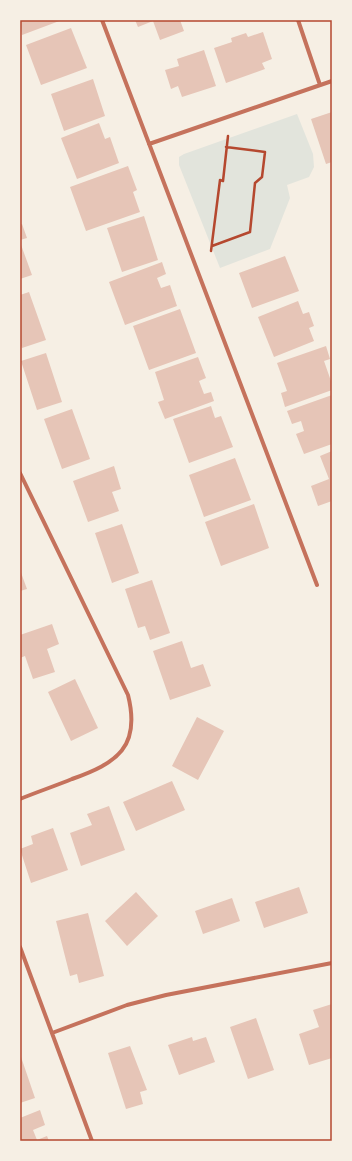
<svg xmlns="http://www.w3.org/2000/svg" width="352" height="1161" font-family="'Times New Roman',serif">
	<rect width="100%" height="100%" fill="#f6efe4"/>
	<!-- green -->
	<path fill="#e2e4dc" d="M297,114L313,154L314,167L309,177L287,185L290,198L270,249L220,268L179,165V157L184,154Z"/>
	<!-- building -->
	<path fill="#e6c5b7" d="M20,20H62L22,35Z
		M135,20H180L184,31L160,40L153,21L138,27Z
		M71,28L87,68L41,85L26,45Z
		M263,32L272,59L262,63L265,69L226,83L214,48L232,42L231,38L246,33L248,37Z
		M204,50L216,86L182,97L178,86L171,89L165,70L179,66L177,59Z
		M93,79L105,116L64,131L51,94Z
		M332,112V162L326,164L311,119Z
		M99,123L105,139L110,137L119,163L77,179L61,138Z
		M128,166L137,190L133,192L140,212L86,231L70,187Z
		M144,216L158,260L122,272L107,228Z
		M22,224L27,238L20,240V225Z
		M20,242L32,275L20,279Z
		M285,256L299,291L252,308L239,273Z
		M162,262L166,274L157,278L161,288L170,285L177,306L125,325L109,282Z
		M29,292L46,340L22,348L20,343V295Z
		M298,301L303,314L309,312L314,326L309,328L314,341L274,357L258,317Z
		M180,309L196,353L149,370L133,326Z
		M326,346L330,359L324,361L332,384V390L285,407L281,393L287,391L277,363Z
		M46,353L62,402L37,410L21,361Z
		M198,357L206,378L199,381L204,394L211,392L214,401L165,419L158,402L164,400L155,372Z
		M332,395V444L304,454L296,434L304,431L301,421L292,424L287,411Z
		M211,406L215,418L221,416L233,447L189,463L173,419Z
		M72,409L90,459L62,469L44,419Z
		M332,451V501L318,506L311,486L329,479L320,456Z
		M235,458L251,500L204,517L189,475Z
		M114,466L121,489L112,492L119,511L88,522L73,481Z
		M254,504L269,548L221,566L205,522Z
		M122,524L139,573L112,583L95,533Z
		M20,570L27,589L20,591Z
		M152,580L170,633L150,640L145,626L138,628L125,589Z
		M52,624L59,644L47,649L55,672L33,679L25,656L20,658V635Z
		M182,641L191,668L203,664L211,686L170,700L153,651Z
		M75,679L98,728L71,741L48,692Z
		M197,717L224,731L198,780L172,766Z
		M172,781L185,810L136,831L123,802Z
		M109,806L125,850L81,866L70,833L92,825L87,814Z
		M53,828L68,870L31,883L20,849L33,844L31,836Z
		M299,887L308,913L264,928L255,902Z
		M136,892L158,916L127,946L105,921Z
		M232,898L240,921L203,934L195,911Z
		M88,913L104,976L79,983L77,974L70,976L56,921Z
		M332,1004V1058L309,1065L299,1034L319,1027L313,1010Z
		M256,1018L274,1070L248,1079L230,1027Z
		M192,1037L193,1041L206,1037L215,1062L179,1075L168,1045Z
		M130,1046L147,1090L140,1092L143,1104L126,1109L108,1053Z
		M20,1054L35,1098L20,1103Z
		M40,1110L45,1125L33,1130L37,1140L47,1136L49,1141H20V1118Z"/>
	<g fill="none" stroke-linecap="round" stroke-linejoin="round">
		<!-- path -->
		<path stroke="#b5482f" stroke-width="2.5" d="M212,246L250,232L255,183L262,177L265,152L226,147
			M211,251L220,180L223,181L228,136"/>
		<!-- minor -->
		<path stroke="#c5725c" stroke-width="4" d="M102,20L317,585
			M298,20L320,85
			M149,144L332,81
			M20,473L128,695C141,747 117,763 72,779C55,786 37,792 20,799
			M20,947L92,1141
			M52,1033L127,1005L166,995L332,963"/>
	</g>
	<!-- border -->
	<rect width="352" height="1161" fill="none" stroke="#f6efe4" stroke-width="42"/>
	<rect x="21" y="21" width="310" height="1119" fill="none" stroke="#b5482f" stroke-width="1.5"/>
</svg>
